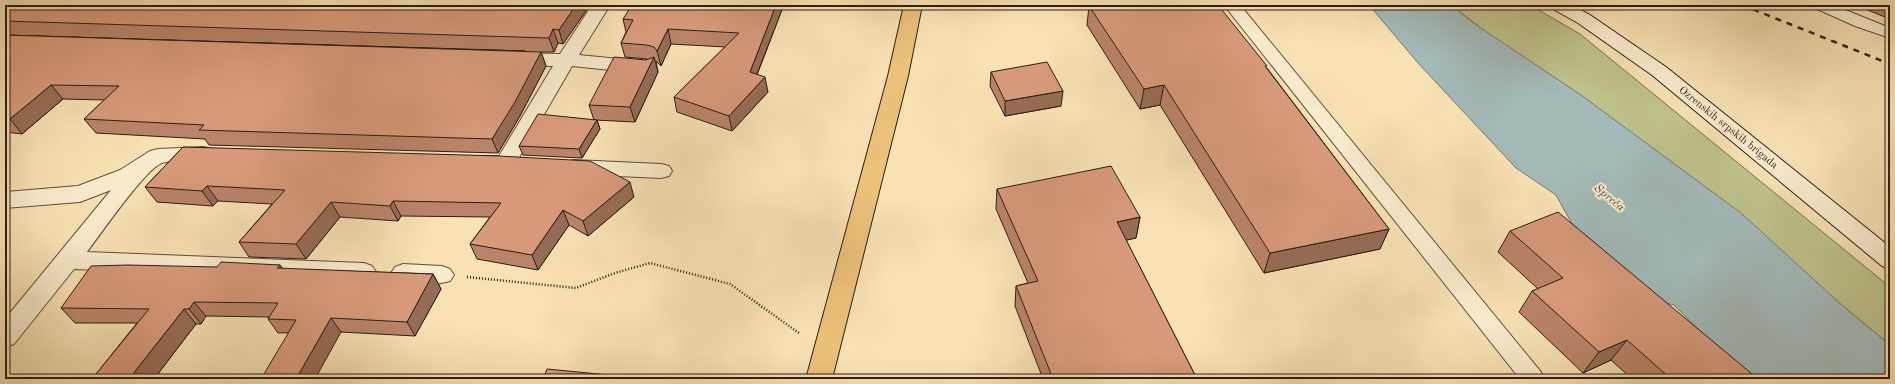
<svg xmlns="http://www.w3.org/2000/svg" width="1895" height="384" font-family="'Old Standard TT',serif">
	<rect width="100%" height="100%" fill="#f8e2b4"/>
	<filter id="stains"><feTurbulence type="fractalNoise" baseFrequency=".005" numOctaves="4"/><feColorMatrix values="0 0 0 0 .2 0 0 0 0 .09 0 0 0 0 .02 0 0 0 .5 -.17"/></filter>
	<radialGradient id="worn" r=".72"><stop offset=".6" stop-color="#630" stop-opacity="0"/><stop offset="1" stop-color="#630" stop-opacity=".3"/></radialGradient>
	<!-- green -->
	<path fill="#bfc38b" stroke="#767051" d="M1451,5H1530L1580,34L1890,287V345L1844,307Z"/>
	<!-- water -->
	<path fill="#a3bab9" stroke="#737b78" d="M1369,5H1451L1472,22L1581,95L1741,213L1844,307L1890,345V379H1747L1674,305L1636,296L1586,249L1556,195L1516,168L1418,63Z"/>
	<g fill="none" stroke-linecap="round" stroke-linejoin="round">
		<defs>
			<path id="service" d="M1224,5H1240L1541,372L1544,379H1520Z
				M1812,5H1833L1890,28V38L1855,26L1815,8Z"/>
			<path id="minor" d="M592,5H610L579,55L639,61L646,63L649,67L646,71L639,73L572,66L513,168C501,172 487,172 475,168L472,163L475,158L483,156H499L553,66L514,65L507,63L504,59L507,55L514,53L560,54Z
				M204,147L211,149L215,154L211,159C196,163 175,159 162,163C146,168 100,235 87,252L364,263L372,266L376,272L372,278L364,281L74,269L14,344L5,347V319L111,190L80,202L5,208V192L78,186L120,170L150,151L158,149Z
				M574,160L661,164L669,166L672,171L669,176L661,178L574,174L566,172L563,167L566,162Z
				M403,264L442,266L450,269L454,275L450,281C434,286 411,284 395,279L391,273L395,267Z"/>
			<path id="secondary" d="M1550,5H1572L1590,15L1666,67L1890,247V269L1882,266L1652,75L1578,23L1553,9Z"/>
			<path id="primary" d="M904,5H922L908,76L832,379H806L888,76Z"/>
		</defs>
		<!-- service casing -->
		<use href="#service" stroke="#5f4e3e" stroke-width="2"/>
		<!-- minor casing -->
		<use href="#minor" stroke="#5f4e3e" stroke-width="2"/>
		<!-- secondary casing -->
		<use href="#secondary" stroke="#2c1d17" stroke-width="2"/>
		<!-- primary casing -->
		<use href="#primary" stroke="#2c1d17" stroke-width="2"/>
		<!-- path -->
		<path stroke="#2c1d17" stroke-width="2.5" stroke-dasharray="1 2" stroke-linecap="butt" d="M467,277L576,288L615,273L650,263L730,284L799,333"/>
		<!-- service -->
		<use href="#service" fill="#faecce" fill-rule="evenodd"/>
		<!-- minor -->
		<use href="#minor" fill="#faecce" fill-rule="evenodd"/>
		<!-- secondary -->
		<use href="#secondary" fill="#faecce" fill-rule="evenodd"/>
		<!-- primary -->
		<use href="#primary" fill="#ecc17a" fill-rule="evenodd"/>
		<!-- rail -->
		<path stroke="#2c1d17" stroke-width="2.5" stroke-dasharray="6 6" stroke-linecap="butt" d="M1742,5L1890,64"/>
	</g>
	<!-- wall -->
	<path fill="#ba846a" stroke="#2c1d17" d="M5,5H590L563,44L558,43L554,52H541L546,66L520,116L498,153L209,145L205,139L96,133L84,119L104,100L63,99L22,134L5,132V35L525,51L5,35Z
		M1855,5H1890V19Z
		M1089,6L1267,68L1389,229L1380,249L1264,273L1160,105L1140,109L1087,25Z
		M783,7L757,75L768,92L732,131L677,112L674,97L725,47L671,44L661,66L656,61L658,72L635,122L594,120L589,105L647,59L625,57L621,43L626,32L623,19Z
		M991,72L1061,106L1005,116L990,86Z
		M597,120L600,129L582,158L523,155L519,146Z
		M183,147L634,197L588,236L569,225L538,270L477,259L470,244L490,217L401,216L398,221L340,217L306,259L249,257L239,242L272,204L218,201L213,206L157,202L145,187Z
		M997,189L1140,217L1136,238L1126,240L1197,379H1043L1015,306L1016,286L1028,283L996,209Z
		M1510,231L1758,379H1632L1611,360L1583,373L1519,312L1532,291L1538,289L1498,252Z
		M280,265L283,269L433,274L441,289L415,336L341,332L278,333L268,319L269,317L206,316L201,324H196L154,379H92L137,323H75L61,308L217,267Z"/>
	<!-- shaded-wall -->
	<path fill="#976c56" stroke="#2c1d17" d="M576,5H590L563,44L559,30Z
		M776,5H783V7L752,87L750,72Z
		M553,29L558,43L554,52L549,38Z
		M668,29L671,44L661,66L657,51Z
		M541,52L546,66L520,116L498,153L492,139Z
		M654,57L658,72L635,122L630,107Z
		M765,77L768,92L732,131L729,116Z
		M51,85L63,99L22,134L10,119Z
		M1164,85L1160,105L1140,109L1144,89Z
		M1063,91L1061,106L1005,116V101Z
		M597,120L600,129L582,158L579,149Z
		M630,182L634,197L588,236L583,221Z
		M207,186L218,201L213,206L202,191Z
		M393,201L401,216L398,221L390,206Z
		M331,202L340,217L306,259L296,244Z
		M563,210L569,225L538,270L532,255Z
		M1140,217L1136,238L1113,243L1117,222Z
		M1389,229L1380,249L1264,273L1270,253Z
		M280,265L290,279L277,268Z
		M433,274L441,289L415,336L407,322Z
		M194,302L206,316L201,324L189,309Z
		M184,309L196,324L154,379H129Z
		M331,318L341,332L315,379H296Z
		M1627,340L1611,360L1583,373L1599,352Z"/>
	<!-- building -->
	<path fill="#d89a7b" stroke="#2c1d17" d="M5,5H576L559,30L553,29L549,38L5,21Z
		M632,5H728L765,8L768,5H776L750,72L765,77L729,116L674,97L739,33L668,29L657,51L654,47L647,45L621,43L633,20L623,19Z
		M1092,5H1218L1267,66H1265L1389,229L1270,253L1164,85L1144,89L1089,6Z
		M5,35L541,52L515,102L492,139L199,130L204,125L84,119L119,86L51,85L10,119H5Z
		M614,57L646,60L654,57L630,107L589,105Z
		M1047,62L1063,91L1005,101L991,72Z
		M538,114L597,120L579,149L519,146Z
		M183,147L499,156L590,161L630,182L583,221L563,210L532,255L470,244L501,203L393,201L390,206L331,202L296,244L239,242L285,190L207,186L202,191L145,187Z
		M1111,166L1140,217L1117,222L1197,379H1053L1016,286L1038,281L997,189Z
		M1558,212L1758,379H1671L1627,340L1599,352L1532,291L1563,278L1510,231Z
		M221,262L280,265L277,268L433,274L407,322L331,318L296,379H261L296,320L268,319L278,303L194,302L189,309H184L129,379H92L149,309L61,308L91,266L128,265L217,267Z
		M547,369L650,379H543Z"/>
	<g text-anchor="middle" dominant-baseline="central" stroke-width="4" stroke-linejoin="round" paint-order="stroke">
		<!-- street labels -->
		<g font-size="11" fill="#2c1d17" stroke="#faecce">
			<text transform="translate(1728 128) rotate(39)">Ozrenskih srpskih brigada</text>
		</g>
		<!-- water labels -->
		<g font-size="12" font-style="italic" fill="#504c48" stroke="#faecce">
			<text transform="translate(1609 198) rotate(40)">Spreča</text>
		</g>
	</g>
	<!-- margin -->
	<rect width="1895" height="384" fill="none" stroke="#f8e2b4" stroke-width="20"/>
	<rect x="6" y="6" width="1883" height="372" fill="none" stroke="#2c1d17" stroke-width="2"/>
	<rect x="10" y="10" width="1875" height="364" fill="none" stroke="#2c1d17"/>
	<rect width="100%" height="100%" filter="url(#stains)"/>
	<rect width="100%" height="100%" fill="url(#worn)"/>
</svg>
